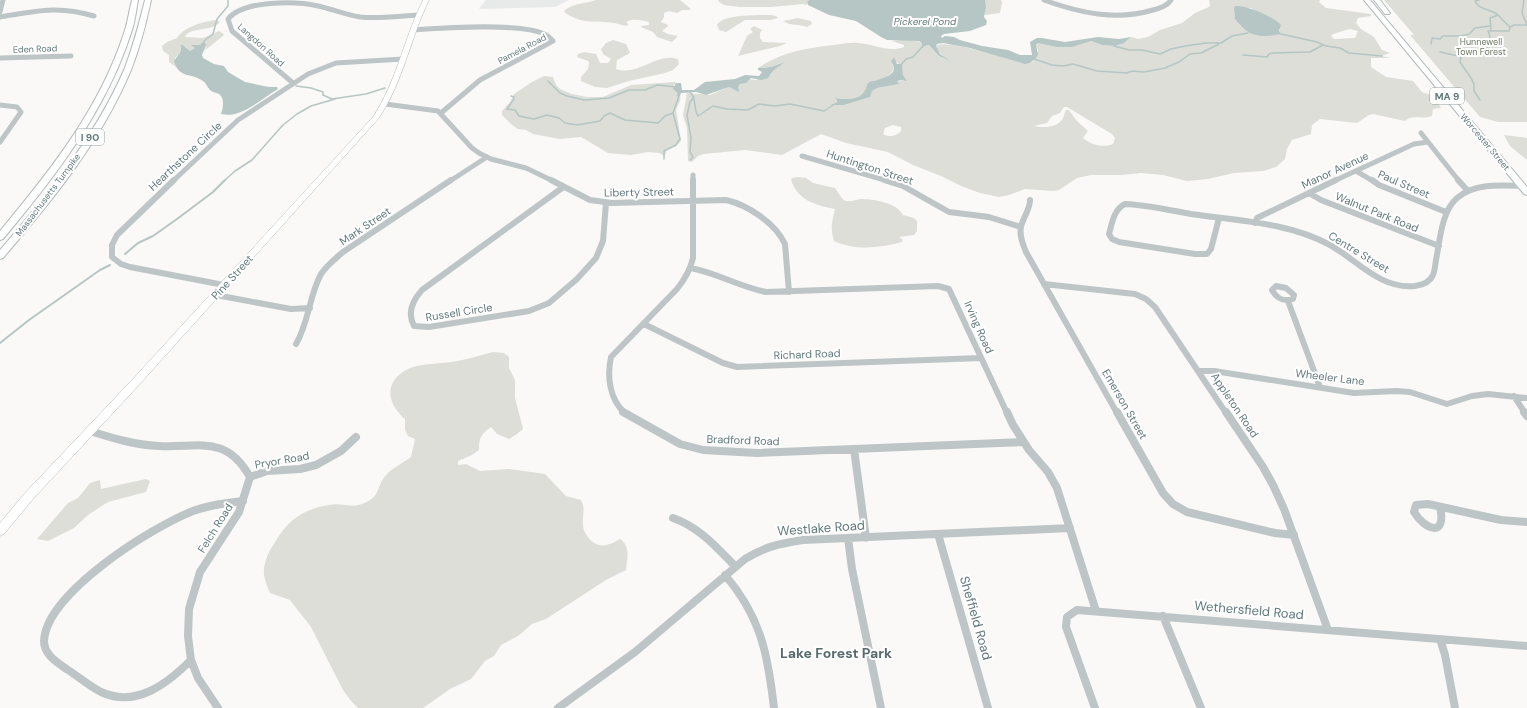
<svg xmlns="http://www.w3.org/2000/svg" width="1527" height="708" font-family="'DM Sans',sans-serif">
	<rect width="100%" height="100%" fill="#faf9f8"/>
	<!-- built -->
	<path fill="#e8e9e9" d="M486,0H569L555,7L479,9Z"/>
	<!-- green -->
	<path fill="#dcded7" fill-rule="evenodd" d="M596,0H680L691,9L689,10H682L677,13L669,11L664,13V17L661,22L668,25V26L662,31L668,34L678,36L672,42L657,37L653,32L641,27V26L649,25V22C642,20 632,18 626,22L629,25C623,27 620,24 614,23C594,20 582,25 564,12L565,10C574,3 585,4 596,0Z
		M718,0H809L807,2V5L803,4L771,7H739L724,5L719,2Z
		M985,0H1001L1002,3L1000,13L985,15Z
		M1209,0H1320L1319,2L1326,8L1371,14V16L1358,18L1356,23L1361,29L1374,37L1382,50L1390,53L1382,56L1391,58H1371V67L1386,77L1413,81L1422,92L1433,96L1441,108L1433,109L1432,116C1422,120 1412,114 1405,121L1373,114L1369,115L1357,123L1320,119L1312,125L1311,134L1292,140L1287,149L1285,159L1276,167L1263,171L1234,173L1208,179L1187,181L1163,175L1141,173L1121,175H1091L1077,178L1059,190L1053,191L1025,189L1009,195L999,197L980,193L961,186L941,176L913,165L888,152L846,143L821,134L782,155L745,150L704,154L698,156L692,162L688,161L687,128L683,115L687,93L710,95L729,87L738,91V87L740,84L743,83L749,79L756,80L771,75L774,70L784,62L771,67L758,68C781,52 807,48 834,45C842,44 850,42 858,43C874,44 888,53 904,47V45L892,41C902,40 913,38 922,43V47L929,45L939,56L947,60L938,51L936,46C944,38 1009,59 1021,63L1033,62L1038,50L1036,46L1038,43L1046,44L1053,46L1091,41L1102,45L1115,46L1124,43L1131,37L1138,39L1148,37L1160,30L1182,23L1195,13L1209,7L1210,5ZM1234,8H1251L1279,24L1280,30L1278,34C1262,35 1246,37 1236,20C1234,17 1235,12 1234,8ZM1350,29L1358,31L1355,38L1334,39L1331,36L1333,34ZM894,60L902,67L903,75L906,80L897,81L898,84L877,88L872,91L867,98L844,105H832L837,102L836,98C845,99 860,100 865,91C867,87 866,85 869,82C884,78 895,78 894,60ZM1064,107H1067L1112,134L1115,138L1113,144C1103,148 1091,145 1083,138L1088,131L1077,121L1069,110H1066C1064,113 1064,117 1062,120C1056,128 1042,128 1034,126L1047,123L1052,116L1060,113ZM893,125L901,127V131C897,136 889,138 883,134L885,128Z
		M1384,0H1527V122H1498L1480,117L1410,35H1414Z
		M771,15L776,16L778,18L770,20H745L726,32L719,30L717,25C722,14 760,15 771,15Z
		M798,18L811,21L812,24L807,27C799,24 790,26 783,21Z
		M215,20L220,22C212,32 188,27 185,37L203,38L219,31L224,34L223,36L204,51L206,47L203,44L198,46L193,45L195,48L190,51L185,48H181V51L175,58L176,67L169,62V55L163,51L162,46L167,42L177,38C184,27 202,22 215,20Z
		M754,26L762,30L760,33V38L763,42L787,43L780,46L738,56L747,36L753,32L750,29Z
		M613,40L626,44L630,53L617,60L616,69C638,77 656,52 678,59L679,64L673,70L665,73L629,81L607,88L595,87L581,81V77L588,69L589,63L588,61L577,57L578,54L584,52L596,54L600,63H608L611,59L603,54L601,49L606,43Z
		M544,76L553,77L556,85L560,89L572,94L587,97H603L631,85L675,82L676,83L674,85V90L680,98L681,95L680,101L676,110L681,141L676,146L667,149L665,156L659,153L648,152L631,155L608,153L581,137L560,139L533,134L526,130L518,129L512,125L502,115V111L510,102L514,94L532,82Z
		M1504,135L1527,138V160L1510,146Z
		M798,177L806,178L813,183L835,188C837,191 841,198 844,200C848,203 855,200 860,199C873,199 896,202 903,215L914,218L917,221V231L914,235L899,237L903,240L902,242C879,248 856,251 834,241C830,228 832,222 835,209C816,205 798,201 791,180L792,178Z
		M493,352L504,353L509,357V368L515,380V398L523,429L517,434L509,439L497,434L491,427C481,434 479,438 479,450L472,455L458,461V465L466,464L480,471L509,469L545,474L566,496L581,500C586,509 582,515 583,525C583,533 591,543 599,545C606,547 615,542 620,539C631,546 627,559 626,570L606,580L546,619L532,624L518,636L501,645L494,656L485,661L471,679L450,689L423,708H358L351,701L343,690L311,627L290,600L270,593C267,586 263,577 264,569C265,560 269,551 274,544C287,521 302,509 329,505C346,502 352,511 370,500C380,494 378,483 386,475C392,468 403,463 411,457L415,439L408,436L405,430V419C386,403 384,381 408,369C420,363 442,364 457,361C469,359 480,355 493,352Z
		M146,479L150,481L146,492L108,502L88,515L74,528L48,541L37,539L68,503L78,498L90,483L100,480L101,489Z"/>
	<!-- water -->
	<path fill="#b5c6c4" d="M809,0H985L986,7L984,17L987,21L986,25L970,31L944,34L941,36L942,38L945,36L954,37L960,40L982,46L1008,50L1020,55H1032L1030,42L1037,38H1042L1065,42L1098,37L1119,39L1131,37L1124,43L1115,46L1102,45L1091,41L1072,47H1057L1038,43L1036,45L1038,55C1034,60 1032,63 1025,64L970,48L943,43L937,44L936,46L940,54L950,61L939,56L929,45L925,46L922,48V43L919,41L887,40L881,37L856,21L829,15L808,5L807,2Z
		M1235,6C1247,5 1272,16 1281,25L1279,31L1281,34C1260,38 1248,37 1235,19L1234,8Z
		M204,41L206,45L202,55L203,58L214,64L224,66L228,72L245,82L269,87H277L278,89C262,98 241,119 221,114C223,108 225,98 219,94C216,92 213,93 210,90C207,87 206,83 203,81C190,72 179,79 174,61L181,51V44L190,51L195,48L191,45H200Z
		M894,57L897,64H902L903,75L907,81L901,80L897,81L899,84L877,88L872,91L870,97L867,98L844,105H831L837,102V100L835,98C844,99 860,101 865,90C867,87 866,85 869,82C879,79 902,76 891,61Z
		M785,62L774,70L768,78L761,80L751,78L746,83L740,84L738,87L739,92L729,87L706,95L696,92L681,93L678,101L677,93L673,89L676,83H681L682,90H694L705,82L735,79L745,75L759,76L762,72L758,70V68L771,67Z"/>
	<g fill="none" stroke-linecap="round" stroke-linejoin="round">
		<!-- stream-far1 -->
		<path stroke="#b5c6c4" stroke-width="1.5" d="M1510,27L1514,25H1527L1522,13L1524,0
			M1491,30L1490,18L1498,15
			M1281,34L1317,42L1326,46L1340,48L1349,53L1382,56
			M204,41L213,34L217,19L228,6V0
			M1431,44L1432,38L1440,39L1443,36H1461L1469,34L1475,28L1490,26
			M1114,46L1129,50H1142L1160,54L1171,49L1185,46L1206,43H1221L1232,36L1248,33
			M1440,52L1458,56L1471,52L1485,51L1487,50L1490,36L1488,31H1509L1510,27C1505,23 1502,19 1498,15C1491,9 1479,10 1475,1L1479,0
			M1243,55L1267,57L1269,54L1273,53L1310,52L1323,45
			M1461,56L1460,62L1471,78L1474,84V91L1480,100
			M1034,59L1052,65L1063,66L1073,64L1097,71L1127,73L1132,71L1144,72L1165,68L1179,62L1190,54L1201,53L1219,44
			M901,65L906,59L913,57L923,46
			M548,81L560,93L567,96L584,100L609,98L629,90H645L657,85L676,87
			M296,86L311,88L323,92V95L332,99L366,94L385,88
			M690,92C697,99 693,108 698,116L713,106L727,109L748,110L759,104L775,106L790,104L824,111L833,105
			M511,96L514,97V99L507,109L515,110L519,116L534,119L547,115L559,118L565,123L577,125L600,121L604,116L610,113L625,120L658,123L665,116L673,113L678,99
			M664,159V151L676,145L680,139L673,113
			M690,160L693,157L690,152L691,138L687,115L690,102L694,97
			M224,181L235,171L252,160L283,125L297,114L311,106L335,99"/>
		<!-- stream -->
		<path stroke="#b5c6c4" stroke-width="2" d="M125,254L138,243L153,236L177,219L213,192L225,180
			M0,343L29,320L100,270L110,265"/>
		<defs>
			<path id="major" d="M423,0H429C410,39 403,83 378,119L138,386L33,499L4,534L0,536V523L25,493L132,380L373,117C397,81 404,38 423,0Z"/>
			<path id="highway" d="M132,0H138C136,11 135,22 131,33C106,111 55,177 3,239L0,240V231C50,171 100,108 124,33C128,22 129,11 132,0Z
				M145,0H151C146,24 140,47 131,70C102,140 52,201 3,258L0,259V250C47,195 95,137 124,70C133,47 139,24 145,0Z
				M1364,0H1370L1527,187V195L1524,194Z
				M1374,0H1380L1390,13L1389,14H1385Z"/>
		</defs>
		<!-- major casing -->
		<use href="#major" stroke="#b1baba" stroke-width="1"/>
		<!-- highway casing -->
		<use href="#highway" stroke="#b1b9b9" stroke-width="2"/>
		<!-- minor-far2 -->
		<path stroke="#bdc5c6" stroke-width="5" d="M1044,0C1079,13 1116,21 1153,10C1160,8 1167,6 1171,0
			M0,12L3,0
			M0,17C36,11 58,5 94,16
			M413,30C442,28 523,22 546,35C548,36 551,39 553,41L480,80L441,113
			M0,58L71,56
			M293,83L232,31L228,19C243,0 296,1 318,6C332,9 346,15 360,17C379,19 399,16 418,15
			M385,104L438,111L472,148L479,153L491,159L526,168L553,181
			M0,105L17,107L21,112L0,142
			M1421,133L1459,181
			M802,156L888,181
			M1356,171L1373,181
			M693,175V181
			M173,181L238,120L308,74L336,63L403,59
			M450,181L487,157
			M1334,181L1414,144L1428,142"/>
		<!-- minor-far1 -->
		<path stroke="#bdc5c6" stroke-width="6" d="M174,180L117,235L112,245V257L121,264L130,267L224,285
			M551,180L590,200L612,203L726,200C748,205 775,223 785,244L789,292
			M884,180L903,186L949,212L989,217L1021,227
			M1372,180L1379,185L1446,212
			M1458,180L1468,191
			M562,188L422,290C413,300 407,313 414,326L429,327L529,311L549,303L577,279L596,258L603,241L606,203
			M1309,193L1321,200L1439,246
			M1030,200C1030,210 1023,217 1021,227C1019,236 1023,244 1026,252L1117,413
			M1219,218L1211,249L1207,254H1195L1119,242L1112,239L1109,234C1112,223 1114,209 1125,204C1147,205 1169,210 1191,214C1237,221 1288,222 1330,245C1357,260 1381,290 1415,286C1422,285 1430,282 1433,275C1435,271 1435,265 1436,260C1440,241 1441,212 1457,198C1474,183 1500,185 1521,186
			M1255,223L1257,218L1336,180
			M691,268C717,273 740,287 766,292L938,286L949,289L1007,413
			M1044,284L1135,294L1146,299L1155,307L1226,413
			M1276,286L1286,288L1294,295L1293,299C1283,302 1277,299 1272,290Z
			M216,295L291,309L310,308
			M1288,301L1320,387
			M644,324L723,363L737,367L981,358
			M296,344C309,322 309,296 321,274C327,265 335,259 343,252L451,180
			M1199,371H1214L1354,393L1396,391L1410,392L1447,404L1472,396L1488,394L1527,398
			M1514,396L1525,413
			M625,413C609,399 607,376 611,357L677,289C685,279 690,271 693,258V180"/>
		<!-- minor -->
		<path stroke="#bdc5c6" stroke-width="8" d="M623,412L680,444L703,450L757,453L1023,442
			M1007,412L1013,425L1029,450L1048,472L1057,488L1096,611
			M1117,412L1163,493L1173,504L1187,512L1275,533L1294,535
			M1226,412L1263,467L1273,485L1284,509L1328,630
			M1524,412L1527,416
			M90,431C112,438 135,445 159,446C199,448 226,434 250,477L239,512L200,572L189,609L188,636L191,660L198,678L218,708
			M854,449L866,538
			M250,477L267,471L300,469L316,465L341,451L356,437
			M1440,507C1447,538 1425,530 1414,512L1416,505L1428,504L1501,520L1527,522
			M673,518C699,527 716,547 735,566
			M938,534L988,708
			M848,538L852,569L881,708
			M725,575C761,617 768,655 774,708
			M1163,616L1201,708
			M1440,639L1445,655L1455,708
			M191,660C167,684 136,708 101,692C89,686 79,677 68,670C58,663 44,655 44,641C46,593 152,527 193,511C209,505 226,503 243,501
			M558,708L635,652L745,559C767,546 778,544 803,540L1070,528
			M1095,708L1066,627L1067,617L1077,610L1527,646"/>
		<!-- major -->
		<use href="#major" fill="#fff" fill-rule="evenodd"/>
		<!-- highway -->
		<use href="#highway" fill="#fff" fill-rule="evenodd"/>
	</g>
	<g text-anchor="middle" dominant-baseline="central" stroke-width="4" stroke-linejoin="round" paint-order="stroke">
		<!-- far-park labels -->
		<g font-size="9" fill="#707965" stroke="#fff">
			<text x="1481" y="42">Hunnewell<tspan x="1481" dy="10">Town Forest</tspan></text>
		</g>
		<!-- far-street labels -->
		<g font-size="9" fill="#62797b" stroke="#fff">
			<text transform="translate(261 45) rotate(42)">Langdon Road</text>
			<text transform="translate(35 49) rotate(-2)">Eden Road</text>
			<text transform="translate(522 49) rotate(-28)">Pamela Road</text>
			<text transform="translate(1485 142) rotate(50)">Worcester Street</text>
			<text transform="translate(48 195) rotate(-53)">Massachusetts Turnpike</text>
		</g>
		<!-- far-water labels -->
		<g font-size="10" font-style="italic" fill="#617b78" stroke="#fff">
			<text x="925" y="21">Pickerel Pond</text>
		</g>
		<!-- shield labels -->
		<g fill="#fff" stroke="#91a1a3" stroke-width="1">
			<rect x="1430" y="88" width="34" height="16" rx="3"/>
			<rect x="76" y="129" width="28" height="16" rx="3"/>
		</g>
		<g font-size="10" font-weight="bold" fill="#62797b">
			<text x="1447" y="96">MA 9</text>
			<text x="90" y="137">I 90</text>
		</g>
		<!-- street labels -->
		<g font-size="11" fill="#62797b" stroke="#fff">
			<text transform="translate(185 156) rotate(-43)">Hearthstone Circle</text>
			<text transform="translate(870 167) rotate(18)">Huntington Street</text>
			<text transform="translate(1335 170) rotate(-25)">Manor Avenue</text>
			<text transform="translate(1404 184) rotate(23)">Paul Street</text>
			<text transform="translate(639 192) rotate(-1)">Liberty Street</text>
			<text transform="translate(1377 212) rotate(22)">Walnut Park Road</text>
			<text transform="translate(365 226) rotate(-34)">Mark Street</text>
			<text transform="translate(1359 252) rotate(31)">Centre Street</text>
			<text transform="translate(232 277) rotate(-48)">Pine Street</text>
			<text transform="translate(459 312) rotate(-9)">Russell Circle</text>
			<text transform="translate(979 327) rotate(66)">Irving Road</text>
			<text transform="translate(807 354) rotate(-2)">Richard Road</text>
			<text transform="translate(1330 377) rotate(7)">Wheeler Lane</text>
			<text transform="translate(1125 404) rotate(60)">Emerson Street</text>
			<text transform="translate(1235 405) rotate(56)">Appleton Road</text>
			<text transform="translate(743 440) rotate(2)">Bradford Road</text>
			<text transform="translate(282 460) rotate(-10)">Pryor Road</text>
			<text transform="translate(215 528) rotate(-58)">Felch Road</text>
		</g>
		<!-- near-street labels -->
		<g font-size="13" fill="#62797b" stroke="#fff">
			<text transform="translate(821 528) rotate(-4)">Westlake Road</text>
			<text transform="translate(1249 610) rotate(5)">Wethersfield Road</text>
			<text transform="translate(976 618) rotate(74)">Sheffield Road</text>
		</g>
		<!-- near-neighbourhood labels -->
		<g font-size="14" font-weight="bold" fill="#586b6c" stroke="#fff">
			<text x="836" y="653">Lake Forest Park</text>
		</g>
	</g>
</svg>
